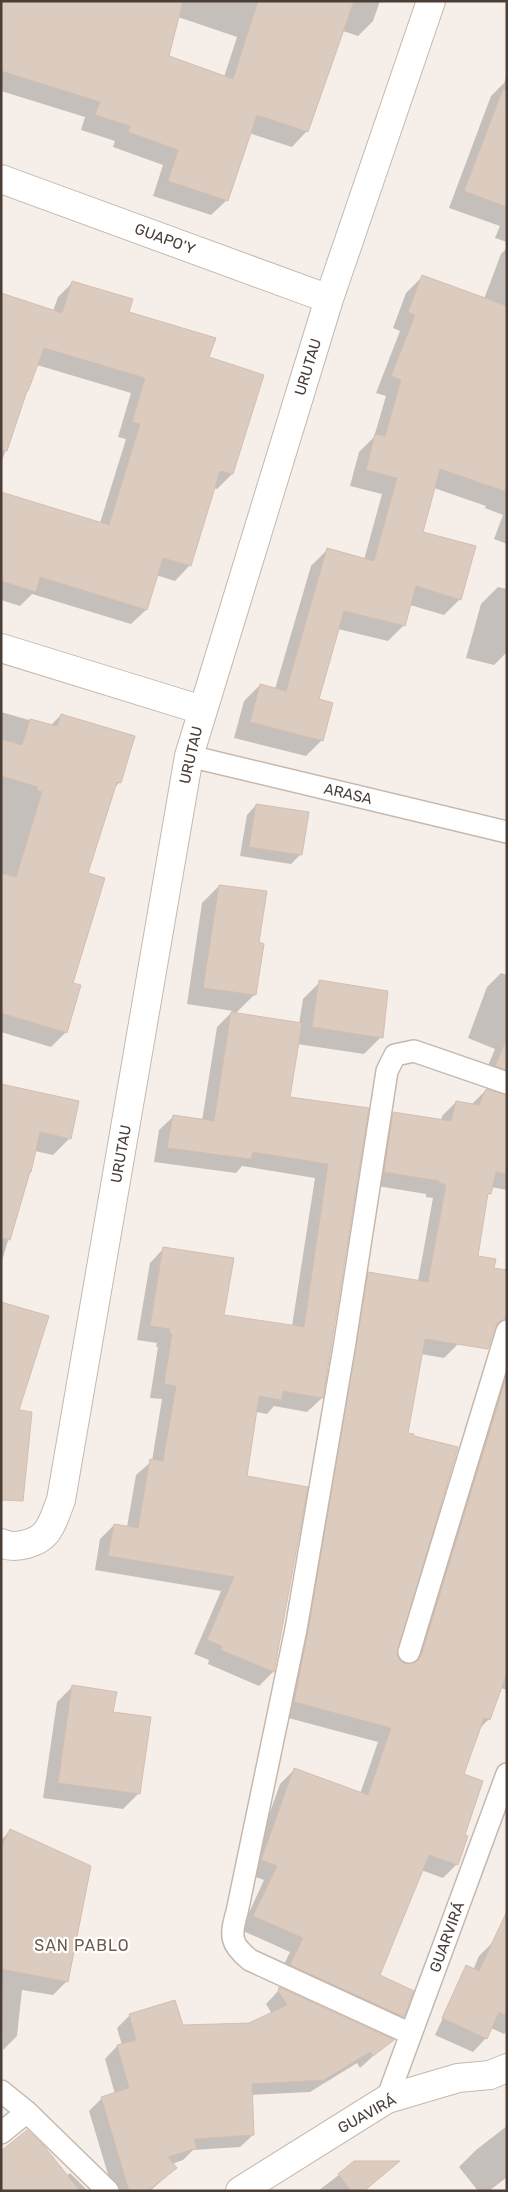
<svg xmlns="http://www.w3.org/2000/svg" width="508" height="2192" font-family="Rubik,sans-serif">
	<rect width="100%" height="100%" fill="#f6efe9"/>
	<!-- shadow -->
	<path fill="#0003" fill-rule="evenodd" d="M27,1H380L373,21L358,36L343,31L307,131L292,147L249,133L227,200L211,215L153,196L163,165L113,147L115,141L81,130L85,117L1,91V4ZM178,17L237,37L224,77L167,56Z
		M507,75V242L495,238L500,226L449,208L491,96L504,83Z
		M507,248V544L494,539L503,515L485,508L486,506L434,488L422,533L460,599L444,615L410,605L404,625L388,641L338,629L318,700L322,740L306,756L234,738L244,701L260,685L275,689L311,566L327,550L364,560L382,494L350,486L359,452L374,437L386,396L376,393L400,331L393,328L406,293L422,277L484,299L501,254Z
		M73,282L208,358L262,375L232,474L217,489L214,488L189,566L175,581L156,575L146,610L131,624L32,594L20,606L1,600V494L100,523L126,439L118,437L131,393L37,365L25,393L1,464V294L53,311L58,297Z
		M498,587L507,589V652L494,665L466,658L481,604Z
		M1,712L50,726L61,715L120,782L114,788L87,874L66,1032L51,1047L1,1032Z
		M256,805L300,855L291,864L240,856L247,815Z
		M219,886L258,943L254,995L235,1014L299,1024L303,999L320,982L381,1037L364,1054L297,1044L288,1098L367,1110L322,1398L307,1412L274,1406L267,1414L256,1412L246,1477L306,1488L273,1672L259,1686L208,1664L209,1660L194,1654L221,1591L95,1570L100,1539L114,1525L127,1527L136,1475L152,1461L162,1399L150,1398L158,1347H156L157,1343L137,1340L150,1263L164,1248L222,1316L292,1326L315,1178L242,1166L236,1173L154,1162L159,1130L174,1116L202,1121L217,1027L233,1011L187,1004L202,903Z
		M501,973L507,975V1190L491,1187L490,1193L486,1197L458,1344L444,1358L421,1354L407,1433L396,1648L398,1661L406,1665L410,1664L506,1349L507,1334V1690L501,1688L489,1719L478,1730L462,1775L463,1836L457,1864L443,1878L421,1870L378,1976L402,2016L388,2029L277,1979L290,1952L241,1930L264,1880L248,1874L280,1784L294,1770L360,1794L378,1742L281,1716L355,1287L369,1274L418,1281L433,1198L426,1197V1194L371,1185L380,1127L394,1113L441,1121L442,1116L456,1102L472,1104L486,1090L506,1096L503,1089L482,1080L495,1049L468,1038L487,987Z
		M16,1109L70,1138L53,1155L35,1151L1,1264V1141Z
		M72,1687L112,1713L138,1794L123,1809L43,1798L57,1702Z
		M11,1830L67,1981L53,1995L22,1990L17,2036L3,2050L1,1840Z
		M507,1916V2031L504,2034L491,2028L486,2038L473,2052L435,2035L459,1983L473,1970L479,1956L493,1942Z
		M280,1989L391,2040L360,2068L357,2063L310,2092L251,2095L253,2135L240,2147L193,2150L183,2160L172,2164L176,2168L150,2191H113L89,2111L102,2098L115,2094L105,2059L117,2046L122,2045L117,2028L129,2016L175,2002L182,2026L249,2025L272,2014L266,2004Z
		M507,2126V2177L489,2191H478L459,2167L476,2150Z
		M344,2171L359,2191H318Z
		M70,2173L88,2191H1L66,2176Z"/>
	<!-- building -->
	<path fill="#dccbbf" stroke="#d5beaf" d="M1,1H183L169,56L233,79L258,1H354L308,132L257,115L228,201L168,181L178,150L128,132L130,126L95,115L100,102L1,71Z
		M503,89L507,90V207L464,191Z
		M422,275L507,306V492L440,469L423,532L476,546L461,600L416,586L405,626L344,611L319,699L333,703L323,741L250,722L260,684L286,691L327,548L374,561L397,478L366,470L375,434L385,436L401,380L391,376L415,315L408,312Z
		M72,281L133,299L129,312L216,338L209,357L264,375L233,474L220,471L191,566L163,558L147,610L40,577L36,592L1,581V492L109,525L140,424L132,422L145,378L44,348L28,391H27L7,451L1,450V293L62,313Z
		M61,714L135,736L121,783L117,782L88,873L105,878L73,983L81,985L67,1033L1,1013V873L16,877L42,792L37,790L38,787L1,776V739L22,745L30,719L57,726Z
		M256,804L309,812L302,855L249,847Z
		M219,885L267,891L259,942L264,944L256,995L203,988Z
		M319,980L388,991L383,1038L312,1027Z
		M231,1012L302,1023L290,1097L369,1108L323,1398L283,1391L282,1400L259,1396L247,1476L308,1487L274,1672L221,1650L222,1646L207,1640L234,1577L108,1556L114,1524L138,1528L150,1459L163,1461L176,1386L164,1384L172,1334L169,1333L170,1329L150,1326L163,1247L234,1258L224,1315L304,1327L328,1164L253,1152L251,1159L167,1148L173,1115L214,1121Z
		M506,1040L507,1041V1070L495,1066Z
		M1,1084L79,1101L71,1139L40,1132L31,1172H30L10,1240L1,1238Z
		M486,1089L507,1095V1174L496,1172L491,1194L488,1193L478,1256L496,1259L494,1268L507,1270V1312L505,1319L499,1322L495,1327L488,1349L425,1339L408,1433L414,1434V1436L458,1447L397,1654L400,1661L406,1664L417,1661L421,1656L505,1381H507V1673L490,1720L484,1718L464,1774L483,1781L465,1835L468,1836L458,1865L429,1855L380,1975L414,1991L404,2017L290,1965L303,1938L253,1916L277,1866L261,1860L294,1768L368,1795L391,1728L294,1702L308,1631L368,1272L428,1282L446,1185L439,1183V1181L384,1172L393,1112L451,1121L456,1101L479,1105Z
		M1,1302L49,1316L19,1410L32,1412L23,1501L1,1500Z
		M72,1685L117,1692L113,1712L151,1717L140,1794L58,1783Z
		M10,1829L91,1866L68,1982L1,1969V1847Z
		M507,1911V2016L499,2012L487,2039L442,2018L466,1965L479,1971Z
		M279,1987L394,2040L373,2056L370,2052L324,2080L252,2084L254,2135L194,2139L197,2148L168,2157L177,2168L148,2191H129L101,2097L129,2088L117,2045L136,2040L129,2014L175,2000L183,2025L249,2023L287,2005L278,1991Z
		M27,2130L44,2146L80,2191H1V2151Z
		M354,2161H400L364,2191H351L338,2174Z"/>
	<g fill="none" stroke-linecap="round" stroke-linejoin="round">
		<defs>
			<path id="lane" d="M189,756L507,832
				M409,1652L507,1331
				M411,2034L250,1960C230,1944 230,1936 237,1912L296,1629L344,1348L387,1071L395,1055L414,1051L507,1083
				M1,2091L27,2112L108,2191
				M387,2099L507,1774
				M1,2133L27,2112"/>
			<path id="street" d="M1,179L329,299
				M1,648L202,710
				M1,1543C15,1550 40,1543 48,1530C54,1521 57,1510 61,1500L189,756L329,299L431,1
				M240,2191L387,2099L458,2078L490,2075L507,2068"/>
		</defs>
		<!-- lane casing -->
		<use href="#lane" stroke="#c6b8ad" stroke-width="24"/>
		<!-- street casing -->
		<use href="#street" stroke="#c6b8ad" stroke-width="30"/>
		<!-- lane -->
		<use href="#lane" stroke="#fff" stroke-width="21"/>
		<!-- street -->
		<use href="#street" stroke="#fff" stroke-width="28"/>
	</g>
	<g text-anchor="middle" dominant-baseline="central" stroke-width="4.5" stroke-linejoin="round" paint-order="stroke">
		<!-- street labels -->
		<g font-size="15" fill="#4b3e36" stroke="#fff">
			<text transform="translate(165 239) rotate(20)">GUAPO'Y</text>
			<text transform="translate(308 367) rotate(-73)">URUTAU</text>
			<text transform="translate(191 755) rotate(-77)">URUTAU</text>
			<text transform="translate(348 794) rotate(13)">ARASA</text>
			<text transform="translate(121 1154) rotate(-80)">URUTAU</text>
			<text transform="translate(447 1937) rotate(-70)">GUARVIRÁ</text>
			<text transform="translate(367 2114) rotate(-29)">GUAVIRÁ</text>
		</g>
		<!-- neighbourhood labels -->
		<g font-size="16" letter-spacing="1" fill="#6f5a4c" stroke="#fff">
			<text x="82" y="1945">SAN PABLO</text>
		</g>
	</g>
	<!-- border -->
	<rect width="508" height="2192" fill="none" stroke="#4b3e36" stroke-width="5"/>
</svg>
